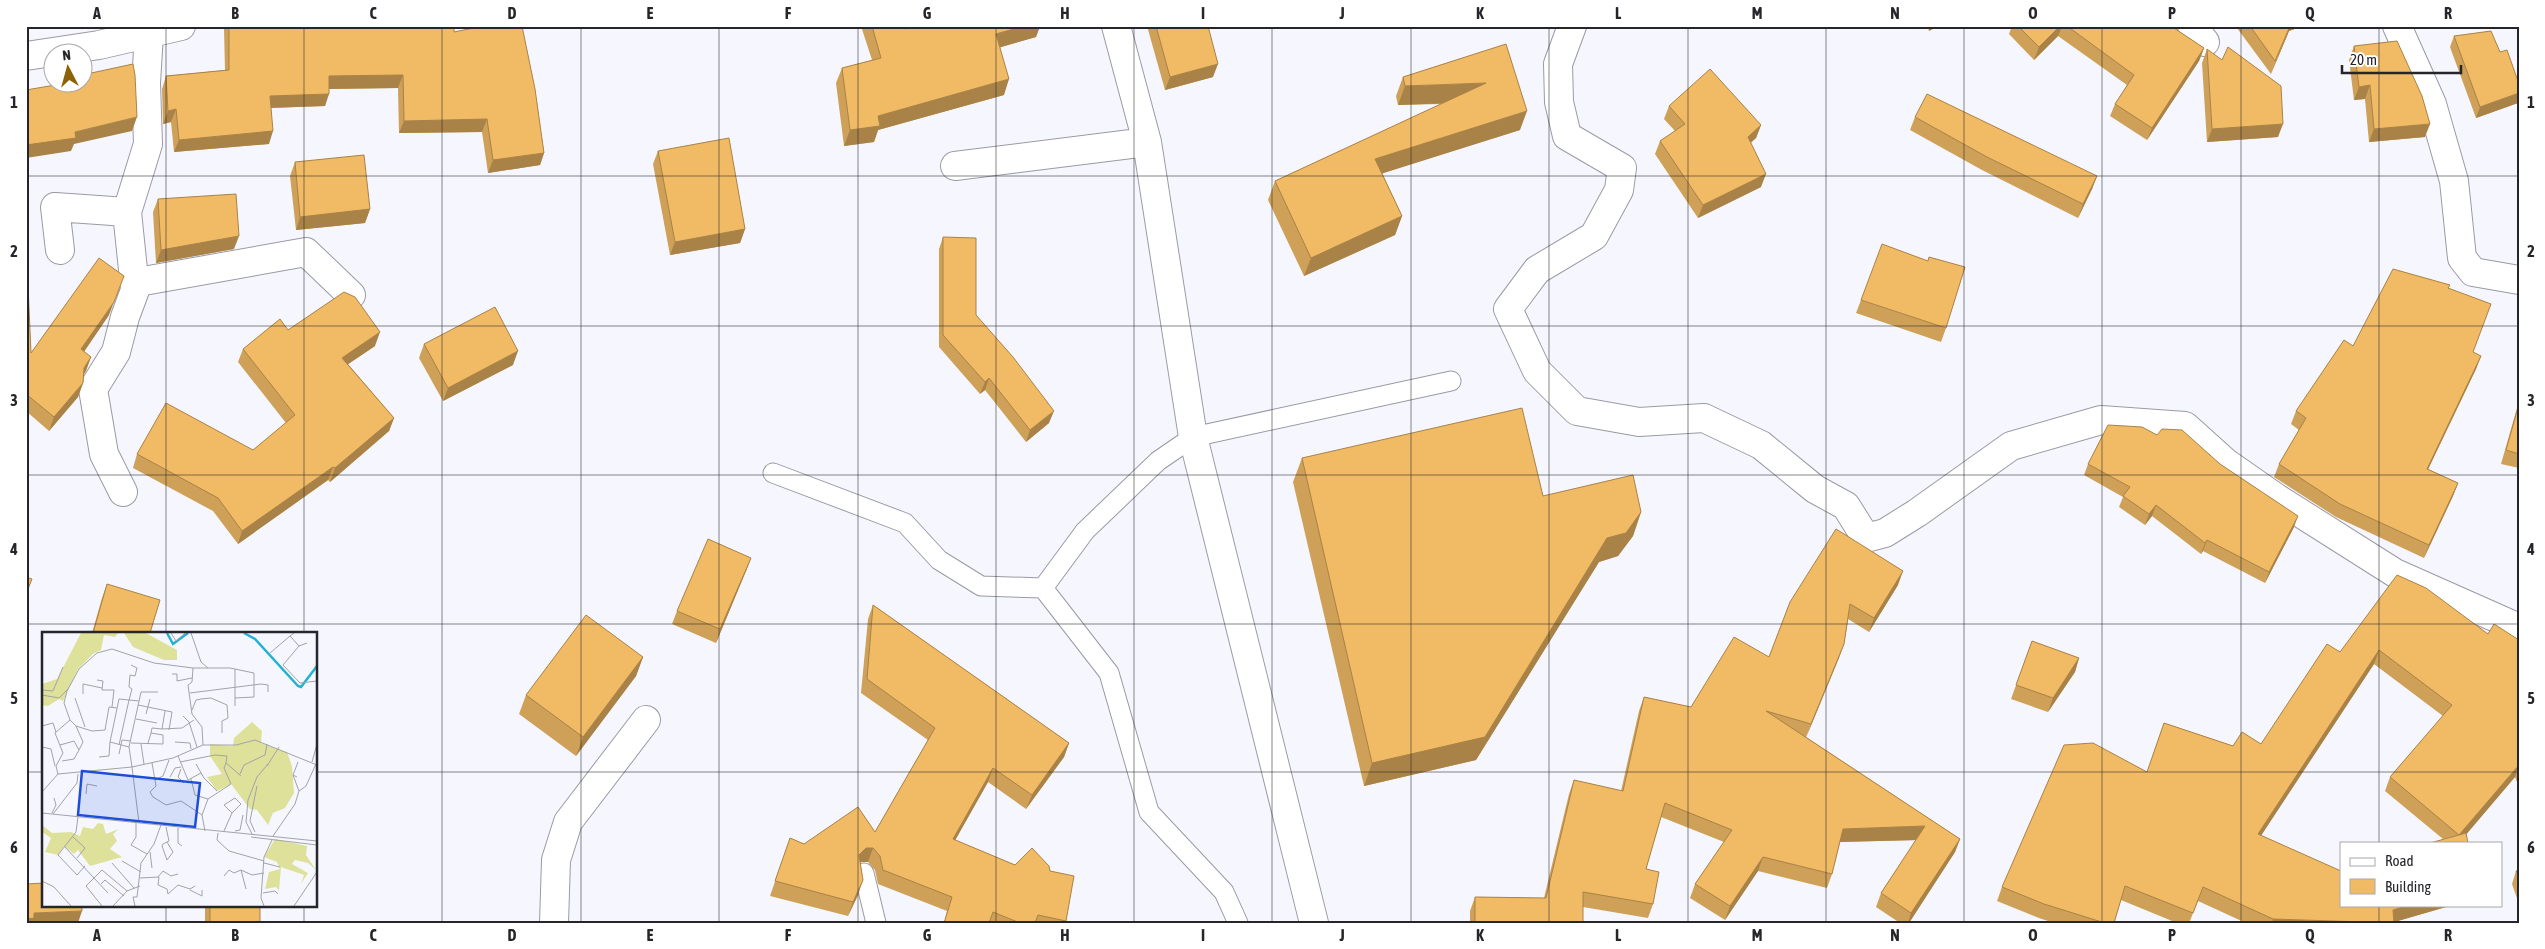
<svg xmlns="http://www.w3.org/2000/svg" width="2545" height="949" font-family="'Asap Condensed',sans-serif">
	<rect width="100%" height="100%" fill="#f6f7fe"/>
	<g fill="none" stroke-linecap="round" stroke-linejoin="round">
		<defs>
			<path id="lane" d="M773,473L905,523L939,560L981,586L1043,588
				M864,873L876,923
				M1238,923L1224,892L1149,812L1109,673L1043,588L1085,531L1158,461L1193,437L1451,381"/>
			<path id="street" d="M1116,26L1147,142L1193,437L1314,923
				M1572,26L1558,64L1559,102L1567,136L1622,168L1619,190L1594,236L1537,270L1508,309L1537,371L1577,411L1639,422L1704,418L1761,445L1815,489L1846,506L1866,538L1885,533L1917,513L2011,446L2101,420L2185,426L2225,462L2278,499L2395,573L2519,628
				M2192,26L2205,42
				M2397,26L2432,104L2454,181L2462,258L2473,272L2519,280
				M26,56L99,45L181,26
				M955,166L1147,142
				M127,212L148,144L146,83L149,34
				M60,250L55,207L127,212L135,289
				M123,492L104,454L93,389L116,352L125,317L138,282L306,252L351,295
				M554,923L556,860L568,822L646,720"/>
		</defs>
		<!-- lane casing -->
		<use href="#lane" stroke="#9a9aa5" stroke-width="21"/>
		<!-- street casing -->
		<use href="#street" stroke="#9a9aa5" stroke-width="30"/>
		<!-- lane -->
		<use href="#lane" stroke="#fff" stroke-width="19"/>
		<!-- street -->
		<use href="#street" stroke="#fff" stroke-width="28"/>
	</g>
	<!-- wall -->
	<path fill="#cfa057" d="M225,26H454V32L544,153L540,165L488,173L482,132L399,133L398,88L329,89L325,106L271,108L269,144L174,152L171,122L163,124L162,89L166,76L225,70L224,29Z
		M861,26H904L905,29L913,26H1040L1036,37L1000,47L1004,95L878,130L874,142L844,146L836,83L842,68L872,60Z
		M1147,26H1208L1213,77L1165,90Z
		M1927,26H1938L1929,31Z
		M2012,26H2171L2204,48L2199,61L2147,140L2110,116L2115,104L2127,85L2058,36L2034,60L2009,34Z
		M2238,26H2303L2289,31L2271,74L2237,28Z
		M2454,36L2518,103L2476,118L2450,47Z
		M2354,46L2425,137L2369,142L2365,99L2354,100L2349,60Z
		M2207,49L2278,137L2207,142L2202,63Z
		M1403,77L1520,130L1382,173L1402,216L1395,235L1304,276L1268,200L1275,181L1442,104L1398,105L1396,96Z
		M1669,106L1761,125L1756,138L1750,143L1761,187L1698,218L1655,154L1660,141L1675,131L1664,119Z
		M1915,117L2097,176L2092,189L2078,218L1982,170L1910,130Z
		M658,151L745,229L740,243L670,255L653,164Z
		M295,162L370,209L365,223L296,230L290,176Z
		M158,199L234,249L156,263L153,212Z
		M943,237L976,315L1049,423L1026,442L985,390L980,394L939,347V249Z
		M26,285L31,353L109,315L84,352L91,357L84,374L83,383L78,397L49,431L26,411Z
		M2449,288L2473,352L2481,356L2476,369L2428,469L2458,483L2453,496L2424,558L2336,517L2274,477L2279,464L2299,430L2291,424L2296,411L2353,346Z
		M1861,300L1946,328L1941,342L1856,313Z
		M288,330L375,346L348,364L394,418L389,431L330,482L328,480L238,544L213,511L133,468L137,454L253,450L286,423L238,362L243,349Z
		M424,344L513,365L443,401L419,358Z
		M2519,401V468L2501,464Z
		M2157,435L2220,464L2294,527L2265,583L2203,551L2201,554L2152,516L2145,525L2119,507L2123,497L2084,475L2088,464Z
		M1302,458L1543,496L1641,512L1633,536L1618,556L1599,562L1476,760L1364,786L1293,482Z
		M751,558L746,571L716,643L672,624L677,611Z
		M107,584L150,633H92L102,598Z
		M1898,585L1869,632L1848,619L1844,644L1806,737L1960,839L1955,852L1909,923H1900L1876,907L1881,893L1916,840L1840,842L1832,874L1827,888L1758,871L1725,920L1690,898L1695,884L1724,842L1661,817L1646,869L1653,904L1648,918L1583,907V923H1470V911L1475,897L1544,898L1569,794L1574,780L1621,791L1639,711L1644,697L1691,707L1769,657L1790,602Z
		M873,605L1069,743L1064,757L1026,809L988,782L955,840L1015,865L1050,871L1066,921L1065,923H944L947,911L878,884L875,870L868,862H861L860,863L858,895L848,916L770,896L790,838L804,844L875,832L928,740L861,693L868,619Z
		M2488,634L2519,640V787L2515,777L2466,834L2443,839L2385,791L2390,777L2443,716L2374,664L2261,835L2341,905H2453L2394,922V923H2246L2198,901L2189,923H2177L2121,900L2114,923H2054L2039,918L1997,901L2002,887L2147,772L2164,723L2233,746L2261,744L2340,652Z
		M2032,641L2079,658L2075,672L2048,712L2011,699Z
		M643,657L636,676L576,756L519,714L526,695Z
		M2519,870V904L2512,884L2516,871Z
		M205,905H260V923H205Z"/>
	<!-- shaded-wall -->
	<path fill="#a98247" d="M1024,26H1040L1036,37L991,50L996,34Z
		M1931,26H1938L1929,31Z
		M2060,26H2062L2058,36L2034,60L2039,47Z
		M2290,26H2303L2289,31L2271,74Z
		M2204,48L2199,61L2147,140L2152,128Z
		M1218,64L1213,77L1165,90L1170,77Z
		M403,75L398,88L324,89L329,76Z
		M1009,79L1004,95L878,130L874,142L844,146L850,130L878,116Z
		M1486,83L1479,102L1398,105L1405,86Z
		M2370,85L2365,99L2354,100L2359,87Z
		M2519,93V99L2518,103L2476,118L2480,107Z
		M329,94L325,106L265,108L270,96Z
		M176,109L171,122L163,124L168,111Z
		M1527,111L1520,130L1368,178L1375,159Z
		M137,117L132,131L74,144L71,151L26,158V145L75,132Z
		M487,119L482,132L399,133L404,121Z
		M2283,124L2278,137L2207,142L2212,129Z
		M2430,124L2425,137L2369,142L2374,129Z
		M1761,125L1756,138L1743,150L1748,137Z
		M273,131L269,144L174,152L179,140Z
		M544,153L540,165L488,173L493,160Z
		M1766,174L1761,187L1698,218L1703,205Z
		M2097,176L2092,189L2078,218L2083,204Z
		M370,209L365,223L296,230L300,217Z
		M1402,216L1395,235L1304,276L1311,258Z
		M745,229L740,243L670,255L675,242Z
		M239,236L234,249L156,263L161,250Z
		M114,302L109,315L76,363L81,349Z
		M380,332L375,346L338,371L342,358Z
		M518,351L513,365L443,401L448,388Z
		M2481,356L2476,369L2422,482L2427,469Z
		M91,357L86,371L79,381L84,368Z
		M989,378L985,390L980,394L985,382Z
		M83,383L78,397L49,431L54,417Z
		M1054,411L1049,423L1026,442L1030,430Z
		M394,418L389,431L330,482L335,468Z
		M333,467L328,480L238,544L242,531Z
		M2458,483L2453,496L2424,558L2429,545Z
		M2156,505L2152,516L2145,525L2149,514Z
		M1641,512L1633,536L1618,556L1599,562L1476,760L1364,786L1372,763L1607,538Z
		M2298,516L2294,527L2265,583L2269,572Z
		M2207,540L2203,551L2201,554L2205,543Z
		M751,558L746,571L716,643L720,629Z
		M1903,571L1898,585L1869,632L1874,618Z
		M1844,644L1839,658L1806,738L1811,724Z
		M2379,650L2374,664L2253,848L2258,834Z
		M643,657L636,676L576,756L583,737Z
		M2079,658L2075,672L2048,712L2053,698Z
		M1069,743L1064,757L1026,809L1032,795Z
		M2519,765L2515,777L2459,843V835Z
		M993,768L988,782L948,853L953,839Z
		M1925,826L1920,840L1838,842L1843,829Z
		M1960,839L1955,852L1909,923H1908L1911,913Z
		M866,848H873L868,862H861L853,869L859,855Z
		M1763,857L1758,871L1725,920L1730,906Z
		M863,880L858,895L848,916L853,902Z
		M2409,905H2453L2391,923L2393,910Z
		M82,911L78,923H26V918L34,913Z
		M2273,919L2388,923H2272Z"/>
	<!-- building -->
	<path fill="#f1ba65" stroke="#a98247" d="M229,26H454V32L483,26H522L535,89L544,153L493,160L487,119L404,121L403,75L329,76V94L270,96L273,131L179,140L176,109L168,111L166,76L229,70Z
		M872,26H904L905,29L913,26H1024L996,34L1009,79L878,116L880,126L850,130L842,68L881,58Z
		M1156,26H1208L1218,64L1170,77Z
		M2018,26H2060L2039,47Z
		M2067,26H2171L2204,48L2152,128L2115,104L2134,75Z
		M2250,26H2290L2275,61Z
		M2491,31L2500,52L2507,50L2519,84V93L2480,107L2454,36Z
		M2397,41L2422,96L2430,124L2374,129L2370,85L2359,87L2354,46Z
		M1506,44L1527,111L1375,159L1402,216L1311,258L1275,181L1486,83L1405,86L1403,77Z
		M2228,47L2281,86L2283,124L2212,129L2207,49L2222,60Z
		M133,64L135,75L137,117L75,132L76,138L26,145V90L73,82H82V75Z
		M1710,69L1761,125L1748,137L1766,174L1703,205L1660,141L1685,124L1669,106Z
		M1927,94L2097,176L2083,204L1987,157L1915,117Z
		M729,138L745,229L675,242L658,151Z
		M364,155L370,209L300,217L295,162Z
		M236,194L239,236L161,250L158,199Z
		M943,237L976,238V315L1013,357L1054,411L1030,430L989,378L985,382L943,335Z
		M1882,244L1928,261L1929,257L1965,267L1946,328L1861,300Z
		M99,258L124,276L114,302L81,349L91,357L84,368L83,383L54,417L26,394V285H28L31,353Z
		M2393,269L2450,285L2448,288L2491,304L2473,352L2481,356L2427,469L2458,483L2429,545L2340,504L2279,464L2306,418L2296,411L2344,340L2353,346Z
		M344,292L355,297L380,332L342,358L394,418L335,468L333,467L242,531L218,498L137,454L166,403L253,450L295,415L243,349L280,319L288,330Z
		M495,307L518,351L448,388L424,344Z
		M2519,404V454L2506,450Z
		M1522,408L1543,496L1633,475L1641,512L1626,533L1607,538L1485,737L1372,763L1302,458Z
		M2108,425L2142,427L2157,435L2162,429L2182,430L2220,464L2298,516L2269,572L2207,540L2205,543L2156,505L2149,514L2123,496L2130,487L2088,464Z
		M1836,529L1903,571L1874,618L1850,604L1844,644L1811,724L1766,711L1960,839L1911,913L1881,893L1925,826L1843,829L1832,874L1763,857L1730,906L1695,884L1732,830L1665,803L1646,869L1659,872L1653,904L1583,892V923H1475V897L1546,898L1574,780L1623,791L1644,697L1691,707L1734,637L1769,657L1790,602Z
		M708,539L751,558L720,629L677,611Z
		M2397,575L2426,588L2488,634L2494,624L2519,640V765L2459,835L2390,777L2452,705L2379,650L2258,834L2341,871V905H2409L2393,910L2394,923L2273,919L2203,887L2193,913L2125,886L2114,923H2105L2044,904L2002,887L2064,745L2093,743L2147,772L2164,723L2233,746L2242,732L2261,744L2327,644L2340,652Z
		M26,577L32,579L26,594Z
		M107,584L160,600L150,633H93Z
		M873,605L1069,743L1032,795L993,768L953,839L1015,865L1032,848L1049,866L1050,871L1074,876L1066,921L1038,915L1035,923H1020L993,912L989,923H944L952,897L883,870L880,856L873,848H866L859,855L863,880L853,902L775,881L790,838L804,844L858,807L875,832L935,728L867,679Z
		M586,615L643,657L583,737L526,695Z
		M2032,641L2079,658L2053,698L2016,685Z
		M2466,833L2468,843H2430Z
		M2519,870V877L2516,871Z
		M44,883V905H82V911L34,913V918L26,919V884Z
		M210,905H260V923H210Z"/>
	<!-- grid -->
	<path fill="none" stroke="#25252a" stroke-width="1" stroke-opacity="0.55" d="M166,26V633M304,26V633M442,26V923M581,26V923M719,26V923M858,26V923M996,26V923M1134,26V923M1272,26V923M1411,26V923M1549,26V923M1688,26V923M1826,26V923M1964,26V923M2102,26V923M2241,26V923M2379,26V843M26,176H2519M26,326H2519M26,475H2519M26,624H2519M26,772H44M316,772H2519M166,905V923M304,905V923M2379,905V923"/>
	<!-- overview -->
	<g transform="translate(42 632)">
		<rect width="275" height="275" fill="#f6f7fe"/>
		<path d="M39,1H76L73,5L62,3L59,18L51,22L36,37L21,69L17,67L6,74L0,73V52L15,47ZM82,1H104L135,18V28H122L91,15ZM210,90L220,99L219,111L245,120L250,134L252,161L243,176L231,181L226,193L215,178L208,177L189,152L175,159L165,145L180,142L168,124V112L191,114L192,106ZM56,191L61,192L64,202L77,197L71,202L75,209L68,217L80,225L48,234L36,218L32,222L22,214L16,223L3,220L9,206L0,200V193L10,201L29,200L38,204L41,195L51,197ZM233,207L265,214L264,223L274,238L266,231L253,228L250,232L266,241L259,252L262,243L239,235L237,259L234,255L223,257L227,240L238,237L235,230L222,225Z" fill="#dee199"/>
		<path fill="none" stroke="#23b1d2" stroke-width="2.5" d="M125,1L131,12L146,1M202,1L213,7L256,54L259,55L275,34"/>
		<path fill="none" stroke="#a2a3a9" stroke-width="1" d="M129,1L134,9L143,1M149,1L159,30L166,36M252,1L248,4L257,14M265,11L257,14L241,33L258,51L275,49M228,21L248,4M130,42H135V49L150,46M55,48L61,49L60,58H72L70,75M0,58L11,59L21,35M148,61L219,52L226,53V60M41,62V52L60,56M0,63L17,66L26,57M33,66L43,95M87,68L90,57L87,55L88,43L93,44L95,36L89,33M96,73L130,80L127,98M193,74V37M150,78L154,68L159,67L169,66L185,73L186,86L180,89V101M123,79L120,97L140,96L152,88M104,82L108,67M141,84L147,90L155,115M94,87L115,91M28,88L34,94L41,110L37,118M0,94L11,91L14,100M34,94L50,99L63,98L67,75L75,76M109,101L110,96L120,97M133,110L148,111L149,117M89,111L121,112V103L109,101L106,111M99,112L102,132M18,113L32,109L37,118L32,127L20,129M77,113L87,68M161,113H194L213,108L275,133M0,115L9,117L13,134M87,115L68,110L77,67L97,69M77,122L80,108L89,109M136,124L146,148L159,141M57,125L67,124L68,110M138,130L173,123L185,124L184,131M270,130L275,112M110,131L114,154L108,160L111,165L124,173L139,169L160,183M154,132L162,146L175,159M225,134L237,115M139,137L136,145L142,151M16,142L14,134L21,121L13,101L28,88L22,71L25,59L37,37L55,21L70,17L112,31L151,36H188L212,41V65L193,66M198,142L202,133L223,123L225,112M251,143L257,159L264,154L274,132M128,145L133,136L139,135M255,145L251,143L256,130M149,147L153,163L166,167M113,148L121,144L127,128M0,160L16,142L90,135L87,115L99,60H116M44,162L45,152L55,154M0,181L275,209M10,181L14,173L12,166M11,182L35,151L36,142M36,185L34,200L16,223L35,243L43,234M94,190V205L89,213L105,222M97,191L90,135L131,126L161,113L160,95L150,82L146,53L150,50L151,36M124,195L127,209L121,212L120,214L125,228L131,220L125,210M136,196V211L140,214M163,199L160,183L166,167L189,152L182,136L184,131L199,144M182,199L190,181L199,172L193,166L182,173L190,181M193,199L198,198L201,183M213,200L208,189L215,154M176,201L175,208L187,219L222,229M210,202L204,190L206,168L215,145L226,132M231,204L253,172L257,159M31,205L43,216L35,226M209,205L275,213M22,214L66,261M108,220L110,236M80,229L99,240M70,231L92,256M222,231L238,235M199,238L210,243L222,241M199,238L204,257M182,244L187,238L192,241L199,238M116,245L121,239L129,244L136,242M98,246L117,245L116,253L125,257L126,262L136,253L148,257L153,254M0,249L12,255L29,274M59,252L63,248L82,264M148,258L160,264V258M221,261L233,259L236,262M60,274L44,254L60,238L85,259L98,254M71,274L85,259M93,274L91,265H95L99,231L112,212L119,193M222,274L219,266L222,225L230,208M252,274L275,240"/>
		<path fill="#1d4ed8" fill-opacity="0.15" stroke="#1d4ed8" stroke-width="2.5" d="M40,139L158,151L153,195L36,183Z"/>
		<rect width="275" height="275" fill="none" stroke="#25252a" stroke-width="2.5"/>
	</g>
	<!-- border -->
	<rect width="2545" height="949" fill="none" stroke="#ffffff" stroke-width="55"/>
	<!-- legend -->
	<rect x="2340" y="842" width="162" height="65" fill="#ffffff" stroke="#a8a8aa"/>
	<rect x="2350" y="858" width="25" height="8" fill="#ffffff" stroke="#a8a8aa"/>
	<text x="2385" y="866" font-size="15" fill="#25252a">Road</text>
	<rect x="2350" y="879" width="25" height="15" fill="#f1ba65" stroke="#a8a8aa"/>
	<text x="2385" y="892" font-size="15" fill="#25252a">Building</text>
	<!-- north arrow -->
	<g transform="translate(68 68) rotate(354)"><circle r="24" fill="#ffffff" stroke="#a8a8aa"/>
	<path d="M0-4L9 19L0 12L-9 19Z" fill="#8c6206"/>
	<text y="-8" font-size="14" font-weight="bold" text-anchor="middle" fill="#25252a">N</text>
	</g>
	<!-- scale -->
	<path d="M2342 65v8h119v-8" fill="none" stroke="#25252a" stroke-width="2.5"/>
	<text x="2350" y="65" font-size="15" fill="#25252a" stroke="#ffffff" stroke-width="4" paint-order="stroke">20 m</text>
	<rect x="28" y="28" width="2490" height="894" fill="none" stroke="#25252a" stroke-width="2"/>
	<g font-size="16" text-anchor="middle" font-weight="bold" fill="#25252a">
		<text x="97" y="19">A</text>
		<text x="235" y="19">B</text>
		<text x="373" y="19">C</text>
		<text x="512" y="19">D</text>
		<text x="650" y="19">E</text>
		<text x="788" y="19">F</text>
		<text x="927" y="19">G</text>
		<text x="1065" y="19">H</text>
		<text x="1203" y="19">I</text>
		<text x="1342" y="19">J</text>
		<text x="1480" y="19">K</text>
		<text x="1618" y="19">L</text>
		<text x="1757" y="19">M</text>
		<text x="1895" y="19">N</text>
		<text x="2033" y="19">O</text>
		<text x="2172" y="19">P</text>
		<text x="2310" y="19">Q</text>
		<text x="2448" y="19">R</text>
		<text x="14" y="108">1</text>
		<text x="2531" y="108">1</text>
		<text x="14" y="257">2</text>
		<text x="2531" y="257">2</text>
		<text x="14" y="406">3</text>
		<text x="2531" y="406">3</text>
		<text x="14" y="555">4</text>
		<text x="2531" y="555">4</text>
		<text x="14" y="704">5</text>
		<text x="2531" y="704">5</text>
		<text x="14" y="853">6</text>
		<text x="2531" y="853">6</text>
		<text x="97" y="941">A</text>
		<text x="235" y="941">B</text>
		<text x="373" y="941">C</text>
		<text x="512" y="941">D</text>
		<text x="650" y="941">E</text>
		<text x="788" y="941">F</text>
		<text x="927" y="941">G</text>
		<text x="1065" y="941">H</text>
		<text x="1203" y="941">I</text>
		<text x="1342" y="941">J</text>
		<text x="1480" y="941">K</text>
		<text x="1618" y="941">L</text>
		<text x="1757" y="941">M</text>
		<text x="1895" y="941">N</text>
		<text x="2033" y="941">O</text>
		<text x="2172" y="941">P</text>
		<text x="2310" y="941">Q</text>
		<text x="2448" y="941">R</text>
	</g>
</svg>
